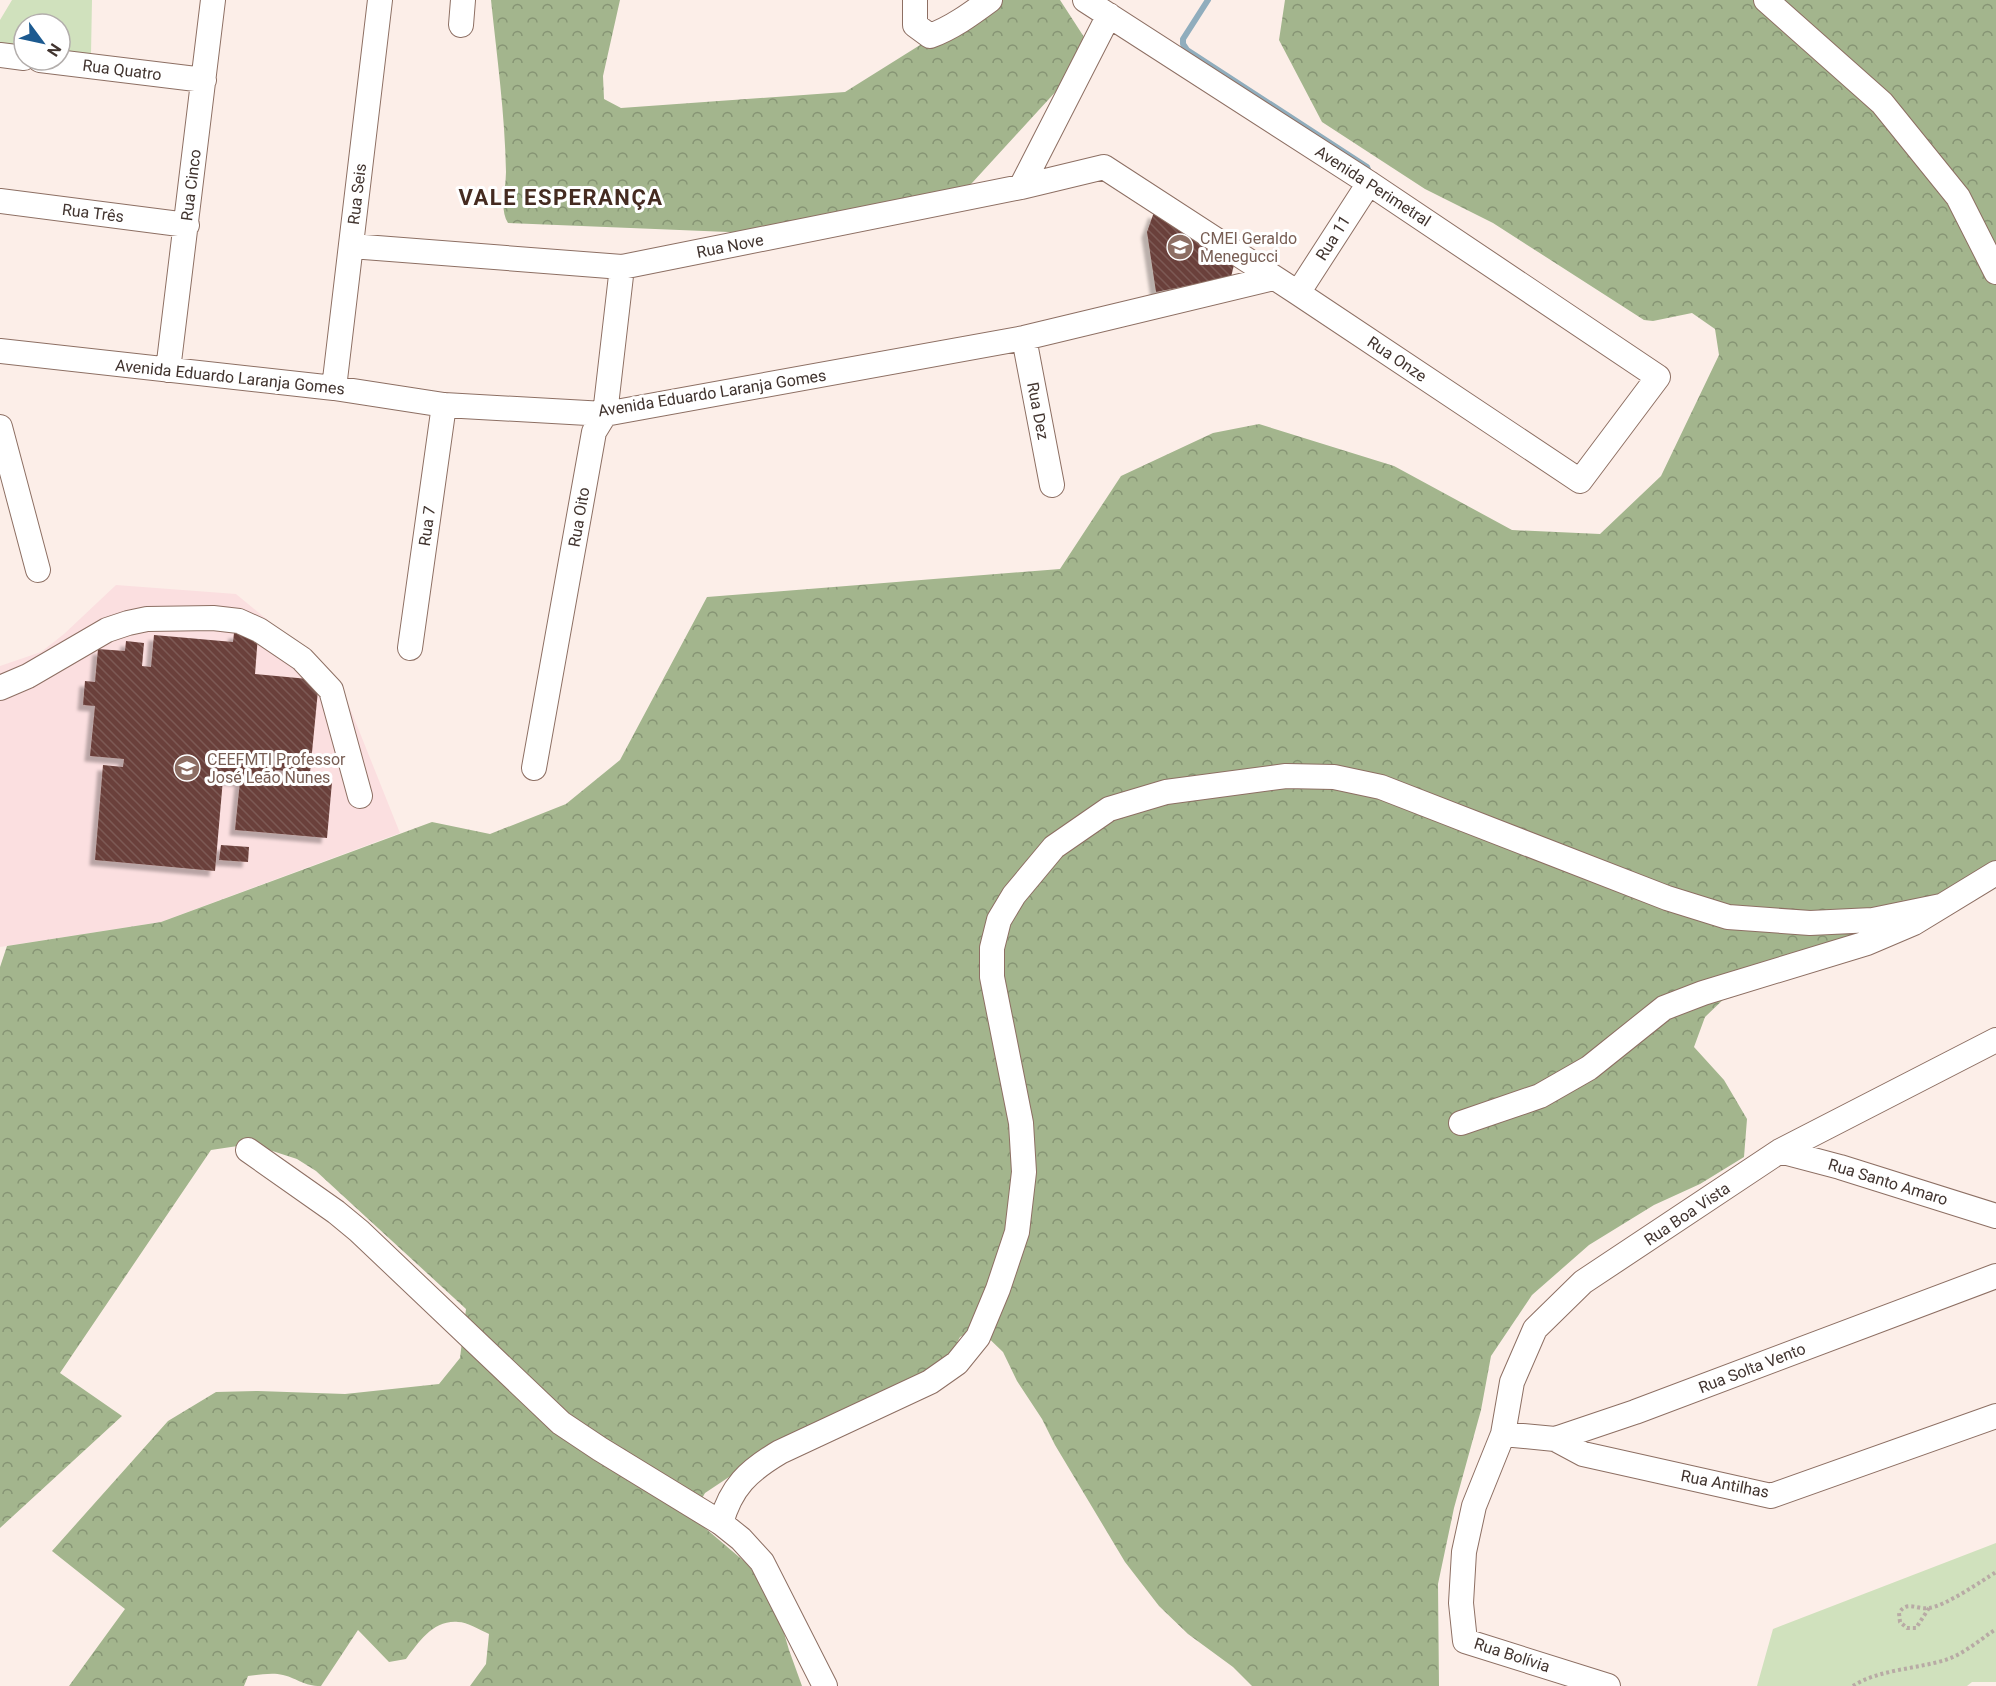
<svg xmlns="http://www.w3.org/2000/svg" width="1996" height="1686" font-family="Roboto,sans-serif">
	<defs>
		<pattern id="forest-crowns" width="20" height="18" patternUnits="userSpaceOnUse" patternTransform="scale(1.5)"><rect width="20" height="18" fill="#a3b58d"/><path d="M2 6a3 3 0 1 1 6 0M12 15a3 3 0 1 1 6 0" fill="none" stroke="#869474"/></pattern>
		<pattern id="building-back-hatch" width="6" height="6" patternUnits="userSpaceOnUse" patternTransform="scale(1.5)"><rect width="6" height="6" fill="#6a403a"/><path d="M-1 5l2 2M0 0l6 6M5-1l2 2" fill="none" stroke="#7c5a55"/></pattern>
		<filter id="shadow"><feDropShadow dx="-5.5" dy="5.5" stdDeviation="1.5" flood-color="#0004"/></filter>
	</defs>
	<rect width="100%" height="100%" fill="#fceee8"/>
	<!-- education -->
	<path fill="#fbdfe0" d="M116,585L236,594L321,664L337,683L348,703L400,833L161,922L0,947V666L41,652L64,634Z"/>
	<!-- green -->
	<path fill="#d0e1bd" d="M12,0H92L91,54L60,52V24H24V50L0,48V20Z
		M1996,1543V1682H1972L1967,1686H1757L1773,1629Z"/>
	<!-- forest -->
	<path fill="url(#forest-crowns)" d="M491,0H620L603,76L604,99L621,108L845,92L992,0H1060L1084,37L1081,64L961,195L753,233L508,223C499,209 506,189 506,172C505,115 497,57 491,0Z
		M1285,0H1996V869L1899,919L1753,971L1705,1017L1694,1047L1724,1080L1747,1119L1744,1157L1700,1184L1654,1205L1589,1245L1532,1295L1491,1356L1481,1410L1454,1508L1438,1584L1439,1686H1252L1233,1667L1188,1634L1159,1606L1125,1562L1055,1445L1042,1419L1017,1381L1003,1352L978,1328L960,1337L941,1373L744,1467L705,1493L696,1509L698,1522L745,1562L772,1592L789,1650L802,1686H470L486,1664L489,1634C480,1630 467,1622 458,1622C433,1620 419,1642 406,1659L389,1662L358,1630L321,1686C303,1686 299,1679 283,1675C272,1672 259,1675 248,1676L244,1686H69L125,1609L52,1551L168,1421L216,1392L258,1391L345,1394L439,1384L460,1358L466,1309L316,1171L297,1159L251,1144L211,1150L60,1373L122,1416L0,1528V967L7,946L161,922L432,822L490,834L566,804L620,760L707,597L1060,569L1121,476L1213,433L1259,424L1394,466L1512,530L1600,534L1661,476L1719,355L1715,329L1692,313L1653,321L1644,320L1493,223L1425,189L1322,122L1279,40Z"/>
	<g fill="none" stroke-linecap="round" stroke-linejoin="round">
		<!-- stream -->
		<path stroke="#90adbd" stroke-width="6" d="M1208,0L1183,39V44L1187,50L1367,167L1370,174"/>
	</g>
	<!-- building -->
	<path fill="url(#building-back-hatch)" filter="url(#shadow)" d="M1154,212L1235,261L1231,277L1156,292L1147,232Z
		M234,633L258,635L255,674L319,680L310,773L275,770V777L332,782L327,838L235,830L240,781L223,779L215,871L95,860L103,765L123,767L124,759L90,756L95,706L83,705L85,681L95,682L98,649L125,651L126,641L144,643L142,666L151,667L154,635L233,642Z
		M221,845L249,847L248,862L219,860Z"/>
	<g fill="none" stroke-linecap="round" stroke-linejoin="round">
		<defs>
			<path id="minor" d="M915,0V25L930,36C952,28 971,14 990,0
				M1766,0L1882,103L1958,197L1996,272
				M461,25L463,0
				M0,55L24,58
				M40,60L204,80
				M1021,187L1109,15
				M0,201L187,225
				M351,246L622,267L1021,187L1104,167L1298,293L1580,481L1658,377L1369,183L1085,0
				M1298,293L1369,183
				M1024,338L1052,485
				M0,351L334,388L444,405L605,414L1024,338L1274,278
				M168,370L213,0
				M334,388L380,0
				M0,427L38,570
				M410,648L444,405
				M0,688L28,676L107,630L128,623L147,619L213,618L239,621L259,630L302,659L331,690L360,796
				M534,768L594,432L605,414L622,267
				M1461,1123L1540,1096L1589,1068L1664,1008L1703,993L1867,943L1914,923L1996,873
				M248,1150L336,1212L359,1231L561,1423L600,1449L721,1523L741,1539L762,1562L825,1686
				M1780,1151L1840,1167L1996,1216
				M1503,1434L1555,1439L1635,1412L1996,1276
				M1555,1439L1583,1454L1771,1496L1996,1416
				M721,1523C731,1487 748,1471 780,1452L930,1382L957,1363L978,1337L998,1289L1017,1232L1024,1172L1021,1123L992,977V948L999,920L1014,895L1054,847L1109,809L1166,792L1286,776L1334,777L1381,787L1667,898L1728,917L1810,923L1873,920L1941,906
				M1608,1686L1465,1641L1461,1603L1464,1552L1474,1506L1503,1434L1512,1382L1535,1329L1583,1282L1780,1151L1996,1040"/>
		</defs>
		<!-- minor casing -->
		<use href="#minor" stroke="#8d6f63" stroke-width="26"/>
		<!-- path -->
		<path stroke="#b8aaa5" stroke-width="4" stroke-dasharray="3 3" stroke-linecap="butt" d="M1929,1608L1916,1628H1907L1900,1622L1899,1613C1907,1600 1917,1610 1929,1608C1945,1606 1982,1581 1996,1572
			M1853,1686C1879,1669 1919,1669 1948,1659C1965,1653 1981,1639 1996,1629"/>
		<!-- minor -->
		<use href="#minor" stroke="#fff" stroke-width="24"/>
	</g>
	<!-- icons -->
	<defs>
		<symbol id="school-disc" viewBox="-11 -11 22 22"><circle r="9.5" fill="#8d6e63" stroke="#fff"/><path d="M0-5L7-2L0 1L-7-2ZM-4 1L0 2.5L4 1V4Q0 6-4 4Z" fill="#fff"/></symbol>
	</defs>
	<g fill-rule="evenodd">
		<use href="#school-disc" x="1165" y="232" width="30" height="30"/>
		<use href="#school-disc" x="172" y="753" width="30" height="30"/>
	</g>
	<g text-anchor="middle" dominant-baseline="central" stroke-width="6" stroke-linejoin="round" paint-order="stroke">
		<!-- street labels -->
		<g font-size="16" fill="#41342f" stroke="#fff">
			<text transform="translate(122 70) rotate(7)">Rua Quatro</text>
			<text transform="translate(191 185) rotate(-83)">Rua Cinco</text>
			<text transform="translate(1373 186) rotate(33)">Avenida Perimetral</text>
			<text transform="translate(357 194) rotate(-83)">Rua Seis</text>
			<text transform="translate(93 213) rotate(7)">Rua Três</text>
			<text transform="translate(1333 238) rotate(-58)">Rua 11</text>
			<text transform="translate(730 246) rotate(-11)">Rua Nove</text>
			<text transform="translate(1397 359) rotate(34)">Rua Onze</text>
			<text transform="translate(230 377) rotate(6)">Avenida Eduardo Laranja Gomes</text>
			<text transform="translate(712 393) rotate(-9)">Avenida Eduardo Laranja Gomes</text>
			<text transform="translate(1038 411) rotate(79)">Rua Dez</text>
			<text transform="translate(579 517) rotate(-80)">Rua Oito</text>
			<text transform="translate(427 526) rotate(-82)">Rua 7</text>
			<text transform="translate(1888 1182) rotate(17)">Rua Santo Amaro</text>
			<text transform="translate(1687 1214) rotate(-34)">Rua Boa Vista</text>
			<text transform="translate(1752 1368) rotate(-21)">Rua Solta Vento</text>
			<text transform="translate(1725 1484) rotate(11)">Rua Antilhas</text>
			<text transform="translate(1512 1655) rotate(18)">Rua Bolívia</text>
		</g>
		<!-- education labels -->
		<g font-size="16" fill="#785e54" stroke="#fff" text-anchor="start">
			<text x="1200" y="238">CMEI Geraldo<tspan x="1200" dy="18">Menegucci</tspan></text>
			<text x="207" y="759">CEEFMTI Professor<tspan x="207" dy="18">José Leão Nunes</tspan></text>
		</g>
		<!-- district labels -->
		<g font-size="22" font-weight="bold" letter-spacing="1.5" fill="#452b21" stroke="#fff">
			<text x="561" y="197">VALE ESPERANÇA</text>
		</g>
	</g>
	<!-- north arrow -->
	<g transform="translate(42 42) rotate(123)"><circle r="28" fill="#ffffff" stroke="#b3aeac" stroke-width="1.5"/>
	<path d="M0-4.5L10 22L0 15L-10 22Z" fill="#1c5a90"/>
	<text y="-9" font-size="16" font-weight="bold" text-anchor="middle" fill="#41342f">N</text>
	</g>
</svg>
